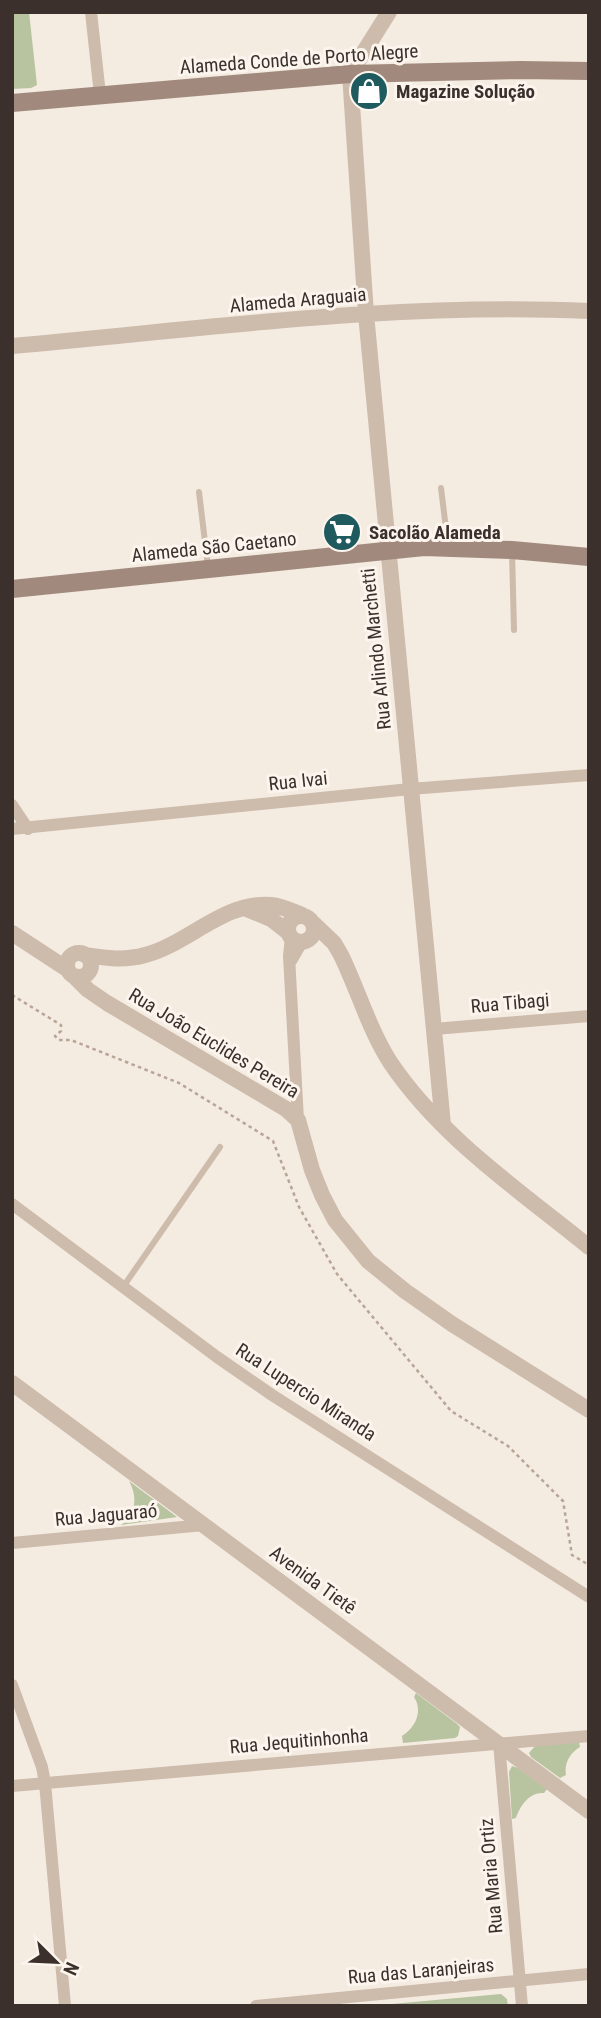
<svg xmlns="http://www.w3.org/2000/svg" width="601" height="2018" font-family="'Roboto Condensed',sans-serif">
	<rect width="100%" height="100%" fill="#f4ebe1"/>
	<!-- green -->
	<path fill="#b8c4a0" d="M12,12H29L37,85L31,88L12,89Z
		M129,1481L177,1517L121,1525C136,1514 138,1497 129,1481Z
		M416,1693L456,1723L460,1727L458,1736L455,1738L403,1743L402,1736C416,1727 423,1711 414,1697Z
		M579,1742L580,1747C570,1753 564,1763 566,1775L560,1778L531,1757L529,1753L535,1746Z
		M512,1766L518,1768L547,1789L544,1793C529,1792 520,1806 516,1818L512,1819L509,1772Z
		M501,1994L507,1999L508,2006H370Z"/>
	<g fill="none" stroke-linecap="round" stroke-linejoin="round">
		<!-- path -->
		<path stroke="#b9a596" stroke-width="2.5" stroke-dasharray="3.5 3.5" stroke-linecap="butt" d="M12,995L61,1025V1031L55,1036L59,1040H71L179,1083L273,1141L299,1207L337,1274L451,1411L508,1446L563,1501L572,1555L589,1565"/>
		<!-- service -->
		<path stroke="#cdbbac" stroke-width="6" d="M441,488L448,545
			M199,492L208,567
			M512,552L514,630
			M123,1287L220,1147"/>
		<!-- minor -->
		<path stroke="#cdbbac" stroke-width="12" d="M91,12L100,95
			M12,805L28,829
			M12,829L410,789L589,775
			M291,937L289,956L298,1120
			M291,961L302,942
			M434,1029L589,1016
			M12,1204L217,1357L272,1395L589,1597
			M12,1543L204,1525
			M12,1685L42,1767L45,1783L65,2006
			M499,1743L522,2006
			M12,1786L589,1736
			M256,2006L589,1974"/>
		<!-- tertiary -->
		<path stroke="#cdbbac" stroke-width="16" d="M389,12L350,74L366,314L443,1125
			M12,346C203,329 397,302 589,311
			M247,909L271,919L289,933
			M288 929a13 13 0 1 1 26 0a13 13 0 1 1-26 0Z
			M313,923L334,943L341,955C358,990 369,1029 390,1062C441,1138 519,1190 589,1247
			M12,933L67,969
			M67 965a12 12 0 1 1 24 0a12 12 0 1 1-24 0Z
			M85,955C105,958 124,961 145,955C188,944 224,901 271,905C282,906 292,911 302,915
			M75,977L88,990L107,1003L286,1109L298,1120L312,1170L322,1195L335,1220L368,1261L405,1291L452,1324L589,1410
			M12,1383L589,1811"/>
		<!-- secondary -->
		<path stroke="#a18a7d" stroke-width="18" d="M12,103L350,74L520,70L589,71
			M12,589L424,547L512,550L589,557"/>
	</g>
	<!-- icons -->
	<defs>
		<symbol id="shop-disc" viewBox="-11 -11 22 22"><circle r="9.5" fill="#1f5a5e" stroke="#fbf5ee"/><path d="M-5-2.5h2.3a2.7 3.5 0 0 1 5.4 0H5L5.5 6h-11ZM-1.5-2.5h3a1.5 2.3 0 0 0-3 0Z" fill="#fff"/></symbol>
		<symbol id="supermarket-disc" viewBox="-11 -11 22 22"><circle r="9.5" fill="#1f5a5e" stroke="#fbf5ee"/><path d="M-6-5.5h2.5l.6 2H6L4.5 2H-2.5L-4.4-4H-6ZM-1.5 3.2a1.3 1.3 0 1 0 .1 0ZM3 3.2a1.3 1.3 0 1 0 .1 0Z" fill="#fff"/></symbol>
	</defs>
	<g fill-rule="evenodd">
		<use href="#shop-disc" x="347" y="69" width="44" height="44"/>
		<use href="#supermarket-disc" x="320" y="510" width="44" height="44"/>
	</g>
	<g text-anchor="middle" dominant-baseline="central" stroke-width="6" stroke-linejoin="round" paint-order="stroke">
		<!-- street labels -->
		<g font-size="19" fill="#3b302b" stroke="#fbf5ee">
			<text transform="translate(299 59) rotate(-4)">Alameda Conde de Porto Alegre</text>
			<text transform="translate(298 300) rotate(-5)">Alameda Araguaia</text>
			<text transform="translate(214 547) rotate(-6)">Alameda São Caetano</text>
			<text transform="translate(376 649) rotate(-96)">Rua Arlindo Marchetti</text>
			<text transform="translate(298 781) rotate(-6)">Rua Ivai</text>
			<text transform="translate(510 1003) rotate(-5)">Rua Tibagi</text>
			<text transform="translate(214 1043) rotate(31)">Rua João Euclides Pereira</text>
			<text transform="translate(306 1392) rotate(33)">Rua Lupercio Miranda</text>
			<text transform="translate(106 1515) rotate(-5)">Rua Jaguaraó</text>
			<text transform="translate(313 1580) rotate(36)">Avenida Tietê</text>
			<text transform="translate(299 1741) rotate(-5)">Rua Jequitinhonha</text>
			<text transform="translate(491 1876) rotate(-95)">Rua Maria Ortiz</text>
			<text transform="translate(421 1971) rotate(-5)">Rua das Laranjeiras</text>
		</g>
		<!-- poi labels -->
		<g font-size="19" font-weight="bold" fill="#3b302b" stroke="#fbf5ee" text-anchor="start">
			<text x="396" y="91">Magazine Solução</text>
			<text x="369" y="532">Sacolão Alameda</text>
		</g>
	</g>
	<!-- border -->
	<rect width="601" height="2018" fill="none" stroke="#3b302b" stroke-width="28"/>
	<!-- north arrow -->
	<g transform="translate(56 1962) rotate(114)" stroke="#fbf5ee" stroke-width="5" paint-order="stroke">
	<path d="M0-5L12 26L0 18L-12 26Z" fill="#3b302b"/>
	<text y="-10" font-size="19" font-weight="bold" text-anchor="middle" fill="#3b302b">N</text>
	</g>
</svg>
